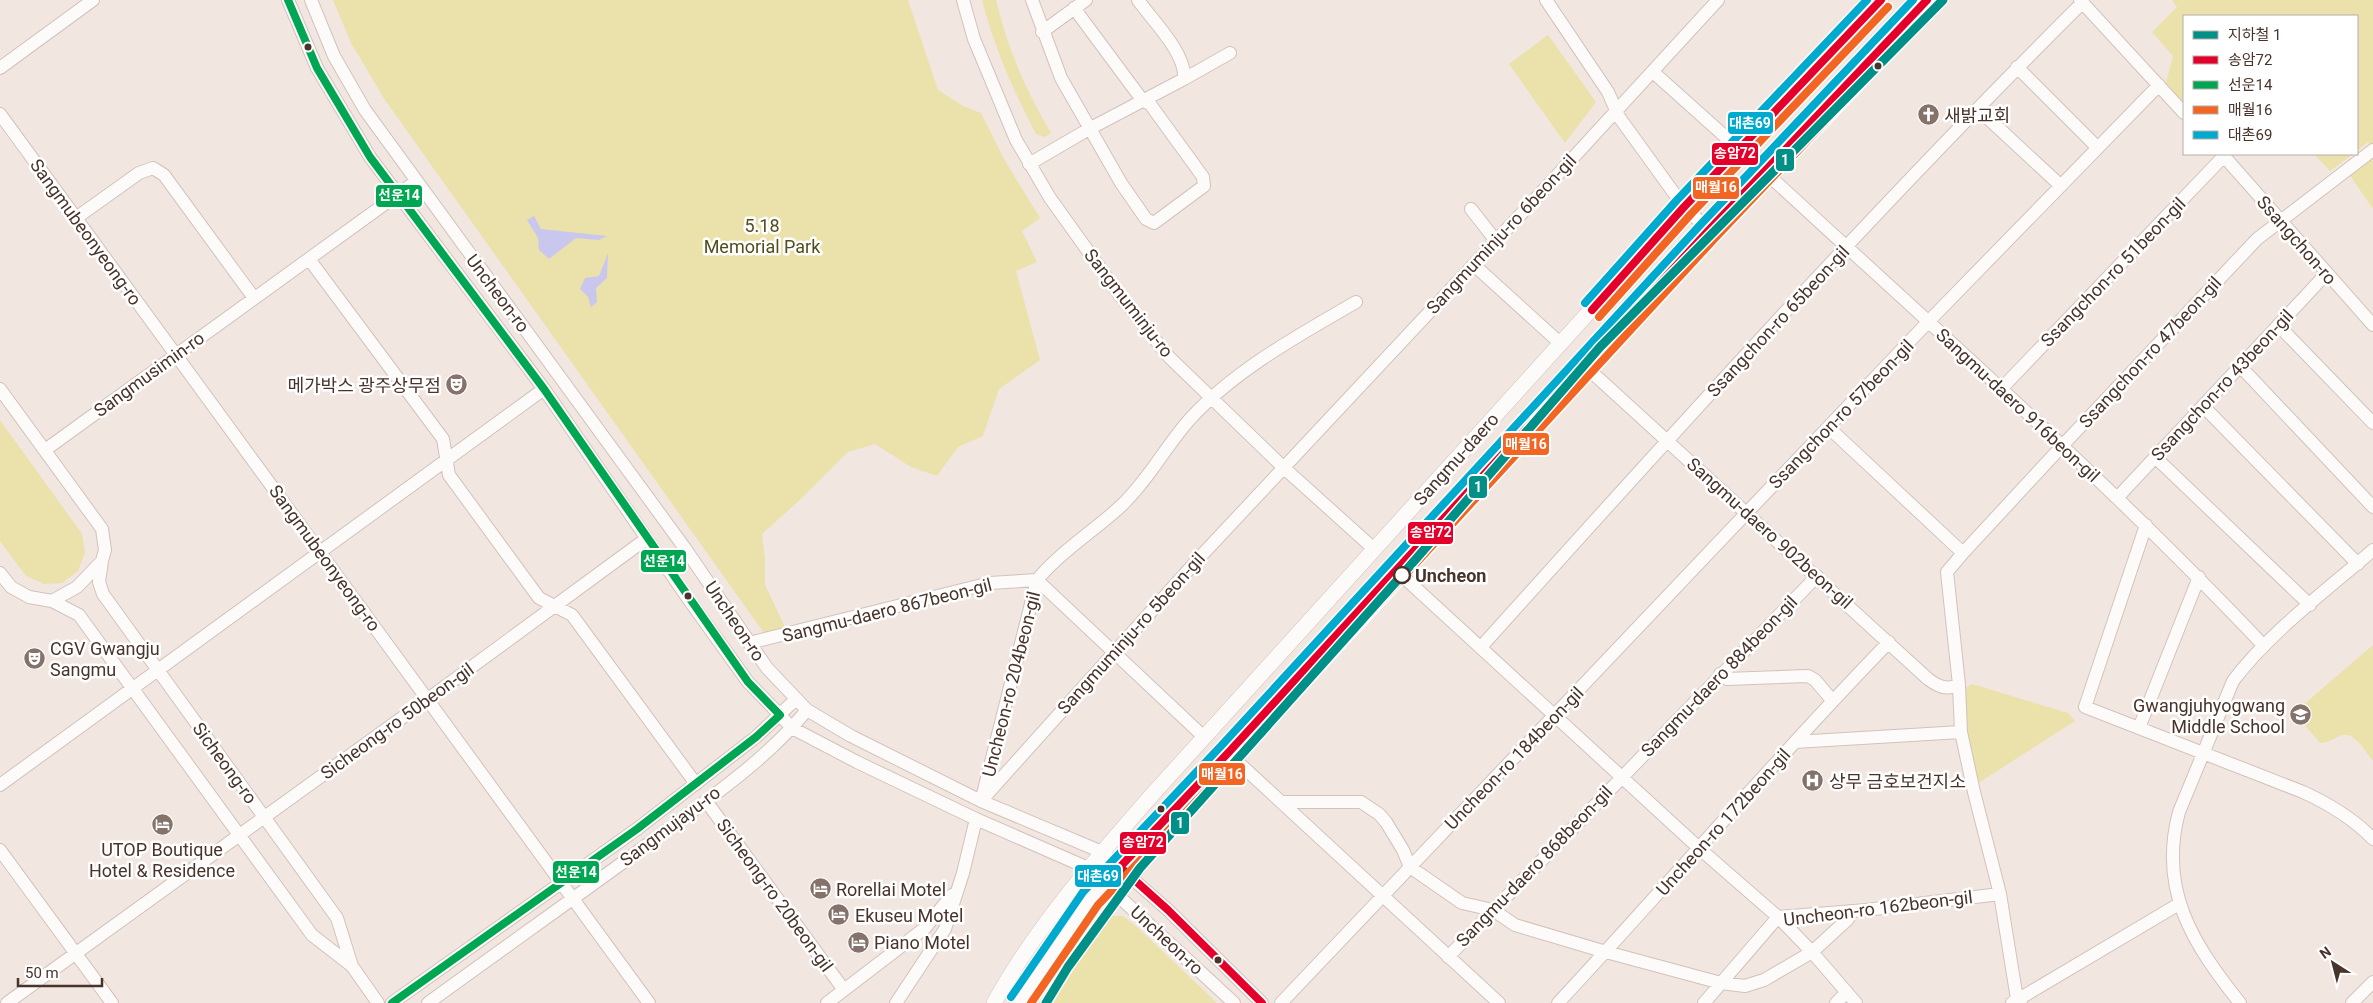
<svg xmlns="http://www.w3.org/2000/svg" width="2373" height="1003" font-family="Roboto,'Noto Sans KR',sans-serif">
	<rect width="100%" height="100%" fill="#f2e6e1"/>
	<!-- green -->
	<path fill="#ebe1aa" d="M333,0H908L938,90L963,106L981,113L1005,161L1040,218L1022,231L1037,262L1016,271L1040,360L999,389L983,436L958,447L937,476L911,467L875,444L848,452L802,498L762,534L765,558V585L785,627L764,633L385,100L351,43Z
		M982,0H996C1007,47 1026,91 1051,133L1044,137L1036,134C1013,90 994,47 982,0Z
		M2172,0H2373V148L2368,142L2357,151V16H2184V104L2166,83L2173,56L2152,32L2177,7Z
		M1548,35L1596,102L1565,143L1509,64Z
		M2314,154H2353L2330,171Z
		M2373,155V209L2349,174Z
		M0,420L82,534L85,553L78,571L62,583L44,584L26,576L0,541Z
		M2373,645V761C2367,754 2355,732 2343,735C2334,737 2330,743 2320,743L2294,713Z
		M1972,684L2068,713L2075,721L1980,782C1964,757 1965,718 1964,689Z
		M1110,916H1123L1137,927L1217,1003H1039C1058,970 1078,938 1110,916Z"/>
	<!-- water -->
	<path fill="#cac7ef" d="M534,216L541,229L607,236L599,240L576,238L549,259L539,250L538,238L527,220Z
		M608,253L607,278L596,288L597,302L591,307L588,297L580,289L585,278L599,276Z"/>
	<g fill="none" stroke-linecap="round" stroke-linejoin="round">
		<defs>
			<path id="minor" d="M288,0L317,68L370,157L544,389L687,597L748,682L780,715L792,728L857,762L976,819L1088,868L1234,1003
				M311,0L334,56L365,110L684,547L767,668L807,710L851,736L981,801L1102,852L1168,910L1262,1003
				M963,0L974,39L1016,140L1050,198L1118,293L1169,357L1283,467L1374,549
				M1032,0L1061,78L1121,183L1146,219L1154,223L1204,186L1203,177L1150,104L1143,101L1074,8
				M1546,0L1608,92L1619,117L1684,207L1709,230
				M2080,0L2184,113
				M1042,32L1086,0
				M2017,67L2098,148
				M0,68L93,0
				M1653,72L1739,149
				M1184,79L1230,53
				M1978,109L2061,186
				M0,114L649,1003
				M2222,154L2373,325
				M1029,164L1089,129L1184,79C1187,54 1152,20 1138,0
				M1764,171C1933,327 2106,479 2264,646
				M1471,209L1496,241
				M76,218L139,173L153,168L164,175L254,298
				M309,259L443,439L449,475L539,598L572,615L696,784
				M1474,265L1561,344
				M2278,325L2373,423
				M1585,366L1928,679C1939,687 1946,690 1959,685
				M2240,366L2373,507
				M0,389L102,529L105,550L102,561L77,587L52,601L29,597L11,587L0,573
				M2001,389L2224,156
				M2203,406L2358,564
				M1828,427L1963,553L2062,446L2257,239L2373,150
				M45,450L415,182
				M2155,457L2310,605
				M2118,497L2327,273
				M2146,525L2085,707L2303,792C2329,804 2353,818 2373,839
				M1963,553L1947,572L1959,685L1961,732L1974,792L2000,894L2017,999L2021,1003
				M102,561L99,582L103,594L337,918L352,966
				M1396,570L1700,849L1778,917L1812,952L1856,1003
				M52,601L79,615L312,935L352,966L378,1003
				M749,643L990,583L1037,580L1204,737
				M1481,647C1677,429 1874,210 2083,2
				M1720,674L1727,679L1808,676L1815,680L1832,700
				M2139,728L2199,577
				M1795,742L1961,732
				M1228,753L1499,1003
				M0,785L544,389
				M982,798L1037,580C1061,551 1094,531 1122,505C1150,478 1165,447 1190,419C1235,370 1299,335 1356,302
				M706,801L844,990
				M981,801L1201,556L1538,196L1718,0
				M1281,802H1361L1379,814L1386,822L1403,850L1410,867L1462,903L1493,910L1515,925L1606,952L1721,983L1745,986L1764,980L1812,952L1848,919L1850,911
				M0,850L112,1003
				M1448,957L1817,576
				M7,1003L428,699L646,539
				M392,1003L637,829L756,737L795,700
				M428,1003C505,947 583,892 659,836C710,798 766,760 807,710
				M827,1003L925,928L952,895
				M896,1003L945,929L963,873L976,819
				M1281,1003L1928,322L2159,85
				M1558,1003C1669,884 1775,759 1889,642
				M1704,1003L1778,917L1866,910L2000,894
				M1836,1003L1847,992
				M2012,1003L2179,904
				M2240,1003C2193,944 2158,890 2179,812L2233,681C2269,633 2327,590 2373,550
				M2352,1003L2373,982"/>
			<path id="major" d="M994,1003C1036,927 1094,861 1151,796L1684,207L1881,0
				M1019,1003L1090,899L1228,753L1709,230L1927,0"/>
		</defs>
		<!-- minor casing -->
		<use href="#minor" stroke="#d2c2bb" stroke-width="14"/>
		<!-- major casing -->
		<use href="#major" stroke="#d2c2bb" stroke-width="16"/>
		<!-- minor -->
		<use href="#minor" stroke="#fdfbfa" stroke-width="12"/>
		<!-- major -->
		<use href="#major" stroke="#fdfbfa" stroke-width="15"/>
		<defs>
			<path id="bus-1" d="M1592,310L1684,207L1881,0
				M1262,1003L1168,910L1120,867L1228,753L1709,230L1927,0"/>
			<path id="bus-2" d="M288,0L317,68L370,157L544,389L748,682L780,715L756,737L637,829L392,1003"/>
			<path id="bus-3" d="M1599,317L1691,214L1888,7
				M1031,1003L1098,905L1235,760L1716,237L1934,7"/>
			<path id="bus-4" d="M1585,303L1677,200L1867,0
				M1011,997L1083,892L1221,746L1702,223L1913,0"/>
		</defs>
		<!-- bus-1 casing -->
		<use href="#bus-1" stroke="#fff" stroke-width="11"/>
		<!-- bus-2 casing -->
		<use href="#bus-2" stroke="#fff" stroke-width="11"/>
		<!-- bus-3 casing -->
		<use href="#bus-3" stroke="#fff" stroke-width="11"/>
		<!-- bus-4 casing -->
		<use href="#bus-4" stroke="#fff" stroke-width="11"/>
		<!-- bus-1 -->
		<use href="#bus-1" stroke="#e4002b" stroke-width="8"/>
		<!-- bus-2 -->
		<use href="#bus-2" stroke="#00a651" stroke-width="8"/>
		<!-- bus-3 -->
		<use href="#bus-3" stroke="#f26522" stroke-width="8"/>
		<!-- bus-4 -->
		<use href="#bus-4" stroke="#00a9ce" stroke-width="8"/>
		<defs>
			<path id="metro-1" d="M1046,1003L1068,967L1140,868L1402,575L1600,347L1943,0"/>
		</defs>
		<!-- metro-1 casing -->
		<use href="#metro-1" stroke="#fff" stroke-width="12"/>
		<!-- metro-1 -->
		<use href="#metro-1" stroke="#009088" stroke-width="9"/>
	</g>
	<!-- icons -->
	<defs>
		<symbol id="church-disc" viewBox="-11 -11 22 22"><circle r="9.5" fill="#84726b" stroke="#fff"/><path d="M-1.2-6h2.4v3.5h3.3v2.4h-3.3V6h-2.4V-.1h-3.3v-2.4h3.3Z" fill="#fff"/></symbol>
		<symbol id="theatre-disc" viewBox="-11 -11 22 22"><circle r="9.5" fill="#84726b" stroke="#fff"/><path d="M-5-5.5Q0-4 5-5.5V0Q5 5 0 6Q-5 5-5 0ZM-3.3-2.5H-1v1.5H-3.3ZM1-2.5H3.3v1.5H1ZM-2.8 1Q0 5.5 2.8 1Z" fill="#fff"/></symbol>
		<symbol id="school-disc" viewBox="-11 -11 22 22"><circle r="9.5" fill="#84726b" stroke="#fff"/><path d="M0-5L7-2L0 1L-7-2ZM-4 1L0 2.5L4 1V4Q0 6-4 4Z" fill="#fff"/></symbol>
		<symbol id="hospital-disc" viewBox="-11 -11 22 22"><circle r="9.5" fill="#84726b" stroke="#fff"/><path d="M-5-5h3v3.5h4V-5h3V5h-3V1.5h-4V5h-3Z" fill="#fff"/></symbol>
		<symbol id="hotel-disc" viewBox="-11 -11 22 22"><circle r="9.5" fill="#84726b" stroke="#fff"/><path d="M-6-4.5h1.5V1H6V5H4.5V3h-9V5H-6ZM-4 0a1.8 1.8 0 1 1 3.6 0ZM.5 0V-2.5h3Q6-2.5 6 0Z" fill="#fff"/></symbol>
	</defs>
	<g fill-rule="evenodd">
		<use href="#church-disc" x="1916" y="102" width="25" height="25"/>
		<use href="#theatre-disc" x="444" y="372" width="25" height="25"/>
		<use href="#theatre-disc" x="22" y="646" width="25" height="25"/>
		<use href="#school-disc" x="2288" y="702" width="25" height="25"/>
		<use href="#hospital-disc" x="1800" y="768" width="25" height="25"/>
		<use href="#hotel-disc" x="150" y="812" width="25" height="25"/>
		<use href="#hotel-disc" x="808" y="876" width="25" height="25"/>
		<use href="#hotel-disc" x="826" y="902" width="25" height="25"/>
		<use href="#hotel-disc" x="846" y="930" width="25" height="25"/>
	</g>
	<!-- markers -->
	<g fill="#49342b" stroke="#fff" stroke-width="2">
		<circle cx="308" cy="47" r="4.5"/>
		<circle cx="1878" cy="66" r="4.5"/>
		<circle cx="688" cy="596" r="4.5"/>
		<circle cx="1161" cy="809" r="4.5"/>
		<circle cx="1218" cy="960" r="4.5"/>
	</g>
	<circle fill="#fff" stroke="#49342b" stroke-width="2.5" cx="1402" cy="575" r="8"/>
	<g text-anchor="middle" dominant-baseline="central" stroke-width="5" stroke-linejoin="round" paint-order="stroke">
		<!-- poi labels -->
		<g font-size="18" fill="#49342b" stroke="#fff" text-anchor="start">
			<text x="1944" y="115">새밝교회</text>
			<text x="441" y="385" text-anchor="end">메가박스 광주상무점</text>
			<text x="50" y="648">CGV Gwangju<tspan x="50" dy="21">Sangmu</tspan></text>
			<text x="2285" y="705" text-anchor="end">Gwangjuhyogwang<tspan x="2285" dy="21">Middle School</tspan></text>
			<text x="1829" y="781">상무 금호보건지소</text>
			<text x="162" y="849" text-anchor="middle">UTOP Boutique<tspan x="162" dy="21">Hotel &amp; Residence</tspan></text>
			<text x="836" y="889">Rorellai Motel</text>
			<text x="855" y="915">Ekuseu Motel</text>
			<text x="874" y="942">Piano Motel</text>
		</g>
		<!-- park labels -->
		<g font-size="18" fill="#524e1e" stroke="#fff">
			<text x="762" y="225">5.18<tspan x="762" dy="21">Memorial Park</tspan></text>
		</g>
		<!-- street labels -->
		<g font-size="18" fill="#49342b" stroke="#fff">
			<text transform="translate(86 232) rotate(54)">Sangmubeonyeong-ro</text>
			<text transform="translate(1501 234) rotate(-47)">Sangmuminju-ro 6beon-gil</text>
			<text transform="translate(2297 240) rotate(49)">Ssangchon-ro</text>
			<text transform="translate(2113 272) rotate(-46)">Ssangchon-ro 51beon-gil</text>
			<text transform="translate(498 293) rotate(53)">Uncheon-ro</text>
			<text transform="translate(1129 303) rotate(52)">Sangmuminju-ro</text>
			<text transform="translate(1778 321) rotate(-47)">Ssangchon-ro 65beon-gil</text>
			<text transform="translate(2150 352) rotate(-47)">Ssangchon-ro 47beon-gil</text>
			<text transform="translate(149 374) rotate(-36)">Sangmusimin-ro</text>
			<text transform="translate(2222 385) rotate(-47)">Ssangchon-ro 43beon-gil</text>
			<text transform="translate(2018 405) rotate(43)">Sangmu-daero 916beon-gil</text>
			<text transform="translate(1841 414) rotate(-46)">Ssangchon-ro 57beon-gil</text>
			<text transform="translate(1456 459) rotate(-48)">Sangmu-daero</text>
			<text transform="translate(1770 533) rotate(42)">Sangmu-daero 902beon-gil</text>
			<text transform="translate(325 558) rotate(54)">Sangmubeonyeong-ro</text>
			<text transform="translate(887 610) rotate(-14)">Sangmu-daero 867beon-gil</text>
			<text transform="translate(735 621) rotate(56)">Uncheon-ro</text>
			<text transform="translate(1131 633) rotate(-48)">Sangmuminju-ro 5beon-gil</text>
			<text transform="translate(1719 676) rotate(-46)">Sangmu-daero 884beon-gil</text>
			<text transform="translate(1011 684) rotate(-76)">Uncheon-ro 204beon-gil</text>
			<text transform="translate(397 721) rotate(-36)">Sicheong-ro 50beon-gil</text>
			<text transform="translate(1514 758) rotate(-46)">Uncheon-ro 184beon-gil</text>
			<text transform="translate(225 763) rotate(54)">Sicheong-ro</text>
			<text transform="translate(1723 822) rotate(-48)">Uncheon-ro 172beon-gil</text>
			<text transform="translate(670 826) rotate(-37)">Sangmujayu-ro</text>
			<text transform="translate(1534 866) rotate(-46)">Sangmu-daero 868beon-gil</text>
			<text transform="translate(775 895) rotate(54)">Sicheong-ro 20beon-gil</text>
			<text transform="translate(1878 908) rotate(-7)">Uncheon-ro 162beon-gil</text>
			<text transform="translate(1167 940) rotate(43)">Uncheon-ro</text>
		</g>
		<!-- stop labels -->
		<g font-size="18" font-weight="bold" fill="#49342b" stroke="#fff" text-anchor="start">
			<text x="1415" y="575">Uncheon</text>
		</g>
	</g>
	<g stroke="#fff" stroke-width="2">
		<rect x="1727" y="111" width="47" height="24" rx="5" fill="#00a9ce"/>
		<rect x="1711" y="142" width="48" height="24" rx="5" fill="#e4002b"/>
		<rect x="1775" y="148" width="20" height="24" rx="5" fill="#009088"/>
		<rect x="1692" y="176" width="48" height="24" rx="5" fill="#f26522"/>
		<rect x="375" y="184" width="48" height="24" rx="5" fill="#00a651"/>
		<rect x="1502" y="432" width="48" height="24" rx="5" fill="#f26522"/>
		<rect x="1468" y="475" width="20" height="24" rx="5" fill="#009088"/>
		<rect x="1407" y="521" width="47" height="24" rx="5" fill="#e4002b"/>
		<rect x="640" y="549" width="47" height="24" rx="5" fill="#00a651"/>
		<rect x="1198" y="762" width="48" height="24" rx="5" fill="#f26522"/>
		<rect x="1170" y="811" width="20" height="24" rx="5" fill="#009088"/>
		<rect x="1119" y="831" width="48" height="24" rx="5" fill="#e4002b"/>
		<rect x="552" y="860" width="48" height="24" rx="5" fill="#00a651"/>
		<rect x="1074" y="864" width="48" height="24" rx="5" fill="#00a9ce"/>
	</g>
	<g font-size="14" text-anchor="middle" font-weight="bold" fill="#fff">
		<text x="1750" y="128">대촌69</text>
		<text x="1735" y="158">송암72</text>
		<text x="1785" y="165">1</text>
		<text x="1716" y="192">매월16</text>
		<text x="399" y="200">선운14</text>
		<text x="1526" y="449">매월16</text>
		<text x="1478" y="492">1</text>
		<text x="1431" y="537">송암72</text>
		<text x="664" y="566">선운14</text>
		<text x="1222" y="779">매월16</text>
		<text x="1180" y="828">1</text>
		<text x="1143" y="847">송암72</text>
		<text x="576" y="877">선운14</text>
		<text x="1098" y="881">대촌69</text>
	</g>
	<!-- legend -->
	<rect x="2183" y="15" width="175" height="140" fill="#ffffff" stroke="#b6aeaa"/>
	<rect x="2193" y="31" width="25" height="8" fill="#009088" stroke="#b6aeaa"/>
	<text x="2228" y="40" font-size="15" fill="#49342b">지하철 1</text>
	<rect x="2193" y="56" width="25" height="8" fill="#e4002b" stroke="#b6aeaa"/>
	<text x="2228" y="65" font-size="15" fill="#49342b">송암72</text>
	<rect x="2193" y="81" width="25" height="8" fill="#00a651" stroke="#b6aeaa"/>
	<text x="2228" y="90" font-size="15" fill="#49342b">선운14</text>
	<rect x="2193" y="106" width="25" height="8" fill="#f26522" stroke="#b6aeaa"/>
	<text x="2228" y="115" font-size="15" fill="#49342b">매월16</text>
	<rect x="2193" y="131" width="25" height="8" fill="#00a9ce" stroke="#b6aeaa"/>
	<text x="2228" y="140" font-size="15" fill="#49342b">대촌69</text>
	<!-- north arrow -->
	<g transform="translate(2333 963) rotate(324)" stroke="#ffffff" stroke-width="4" paint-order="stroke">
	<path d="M0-4L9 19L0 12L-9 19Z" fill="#49342b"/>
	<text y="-8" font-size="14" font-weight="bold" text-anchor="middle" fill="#49342b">N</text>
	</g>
	<!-- scale -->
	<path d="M18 978v8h84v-8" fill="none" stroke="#49342b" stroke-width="2.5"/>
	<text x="25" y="978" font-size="15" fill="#49342b" stroke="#ffffff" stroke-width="4" paint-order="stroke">50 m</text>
</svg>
